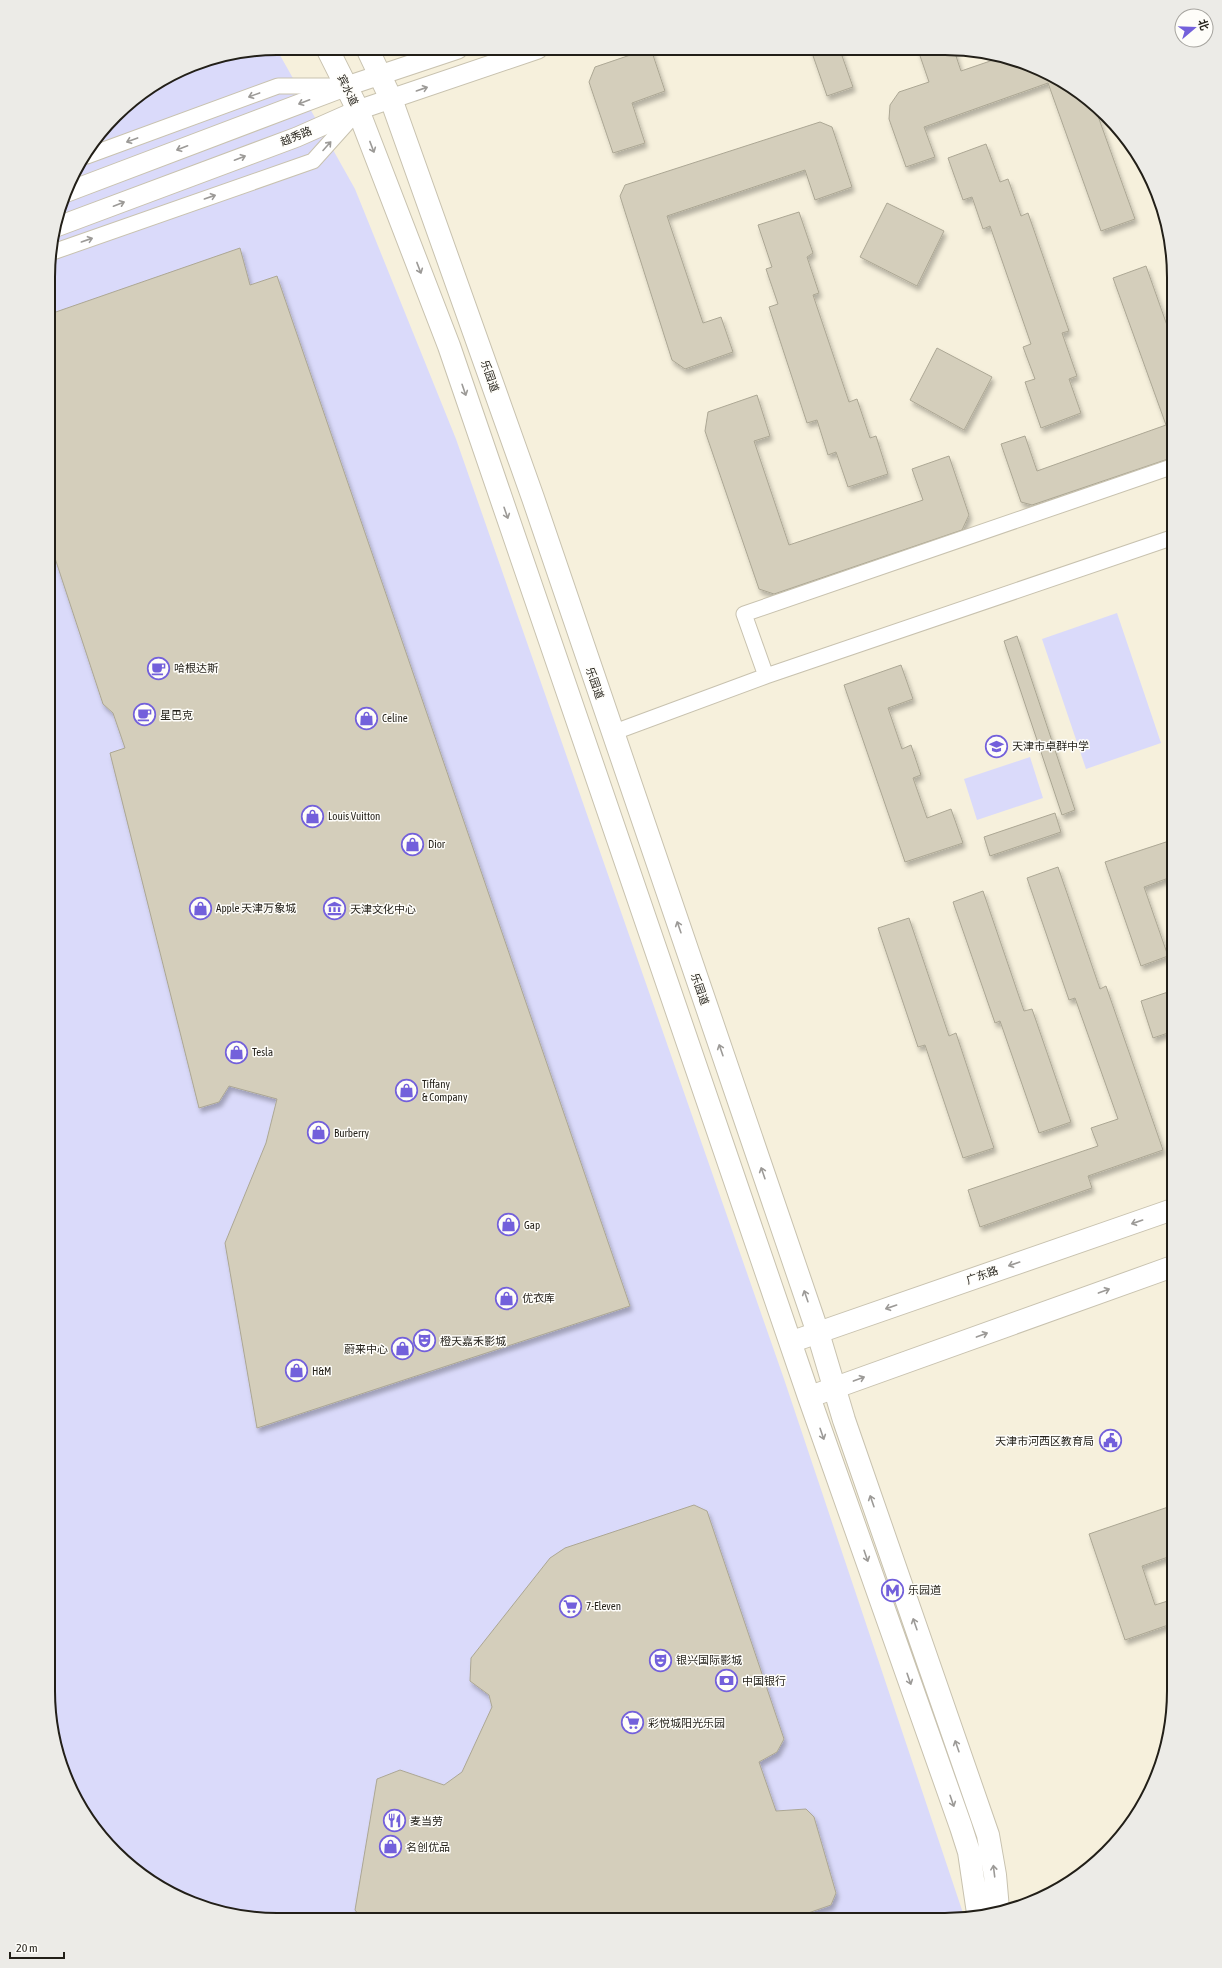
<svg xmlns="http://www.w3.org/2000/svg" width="1222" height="1968" font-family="'Asap Condensed','Noto Sans SC',sans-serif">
	<defs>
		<filter id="shadow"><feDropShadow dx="2.5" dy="4.5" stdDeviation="2" flood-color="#0004"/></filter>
	</defs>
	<rect width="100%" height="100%" fill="#f6f0dc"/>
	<!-- green -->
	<path fill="#dadafa" d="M276,48L355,189L456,439L784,1379L964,1916L945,1920L248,1918L190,1903L138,1873L95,1830L65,1778L48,1691L50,248L72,176L126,105L190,65Z
		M1117,613L1161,743L1086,769L1042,639Z
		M1030,757L1043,798L977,820L964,779Z"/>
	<!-- building -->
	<path fill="#d4cebb" stroke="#aca794" filter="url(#shadow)" d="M648,49H651L665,91L632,103L645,143L613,153L589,82L595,67Z
		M811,50H840L853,87L827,96Z
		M918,50H954L961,71L1002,57L1033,66L1084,96L1094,105L1135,219L1101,231L1048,83L924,127L935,157L906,167L889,119L890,105L899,92L929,82Z
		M820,122L832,127L852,187L815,200L805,170L667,216L703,323L721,317L733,352L685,369L672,360L620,196L625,185Z
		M986,144L1000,182L1008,179L1021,216L1028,213L1069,331L1062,333L1077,376L1069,379L1081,413L1041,428L1025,382L1035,379L1023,347L1031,344L990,226L983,229L972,197L963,200L948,158Z
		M887,203L944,231L917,286L860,257Z
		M799,212L813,253L807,257L819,293L813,295L849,402L857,399L870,438L876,436L888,474L848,487L836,452L828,455L817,420L807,423L769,307L778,304L766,269L772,267L758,225Z
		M240,248L250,285L277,276L630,1306L257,1428L225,1243L266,1143L277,1099L229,1086L219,1102L199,1108L110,753L125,748L113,713L103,704L50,543V314Z
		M1146,266L1174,345V457L1032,505L1021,502L1001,444L1025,436L1037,471L1166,425L1113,278Z
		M937,348L992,377L964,430L910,400Z
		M757,395L770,436L754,441L789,545L923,500L912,469L949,456L969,515L962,530L774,594L759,589L705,431L708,412Z
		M1017,636L1075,810L1062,815L1004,641Z
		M901,665L913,699L888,708L902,749L911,745L921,775L913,778L927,818L951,809L963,843L905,862L844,685Z
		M1055,813L1061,832L990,856L984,837Z
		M1169,841L1174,855V876L1144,887L1168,956L1141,966L1105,862Z
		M1058,867L1100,989L1106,986L1163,1150L1088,1176L1092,1188L980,1227L968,1190L1098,1146L1091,1128L1118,1119L1075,998L1069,1000L1027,878Z
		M983,891L1024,1011L1032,1009L1071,1122L1039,1133L1000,1021L995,1023L953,902Z
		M909,918L949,1036L956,1033L994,1148L963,1158L925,1045L918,1047L878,928Z
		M1174,990V1031L1153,1038L1141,1001Z
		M694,1505L707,1511L784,1739L777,1752L759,1762L776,1811L806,1809L814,1817L836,1893L831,1905L788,1920L361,1918L355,1910L377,1779L400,1770L444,1785L462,1772L492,1707L489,1695L470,1681L471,1658L550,1558L565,1548Z
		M1174,1505V1555L1142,1566L1155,1605L1174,1599V1623L1125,1640L1089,1534Z"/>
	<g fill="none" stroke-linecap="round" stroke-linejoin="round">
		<defs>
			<path id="minor" d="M87,156L278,86H340
				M50,253L313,161L357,112
				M766,676L744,614L1174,466
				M612,733L766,676L1174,537"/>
			<path id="tertiary" d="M67,192L347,86L458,49
				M56,227L297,137L358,110L538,49"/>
			<path id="secondary" d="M791,1342L1174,1209
				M809,1397L1174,1266"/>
			<path id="primary" d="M327,48L358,110L449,346L809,1397L961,1827L969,1852L978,1913
				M367,48L391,99L533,498L818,1333L844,1420L988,1835L995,1875L998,1909"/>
		</defs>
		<!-- minor casing -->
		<use href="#minor" stroke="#c8c2af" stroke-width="17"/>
		<!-- tertiary casing -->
		<use href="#tertiary" stroke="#c8c2af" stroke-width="21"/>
		<!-- secondary casing -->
		<use href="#secondary" stroke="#c8c2af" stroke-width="23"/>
		<!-- primary casing -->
		<use href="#primary" stroke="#c8c2af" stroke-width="24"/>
		<!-- minor -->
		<use href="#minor" stroke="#fff" stroke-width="15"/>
		<!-- tertiary -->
		<use href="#tertiary" stroke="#fff" stroke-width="19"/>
		<!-- secondary -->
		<use href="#secondary" stroke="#fff" stroke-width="21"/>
		<!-- primary -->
		<use href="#primary" stroke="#fff" stroke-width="22"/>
	</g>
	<!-- one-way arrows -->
	<defs><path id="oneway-shaft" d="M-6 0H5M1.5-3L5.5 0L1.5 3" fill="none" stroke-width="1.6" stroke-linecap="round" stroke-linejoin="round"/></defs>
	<g stroke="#9c9a97">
		<use href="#oneway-shaft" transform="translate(422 89) rotate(-19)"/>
		<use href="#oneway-shaft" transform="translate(254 95) rotate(160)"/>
		<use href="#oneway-shaft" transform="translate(304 102) rotate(159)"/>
		<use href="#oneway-shaft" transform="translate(132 140) rotate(160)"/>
		<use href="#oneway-shaft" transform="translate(327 146) rotate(-48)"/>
		<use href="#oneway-shaft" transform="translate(372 147) rotate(69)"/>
		<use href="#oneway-shaft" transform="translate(182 148) rotate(159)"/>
		<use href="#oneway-shaft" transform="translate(240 158) rotate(-21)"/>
		<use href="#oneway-shaft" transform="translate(210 197) rotate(-19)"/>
		<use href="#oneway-shaft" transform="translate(119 204) rotate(-21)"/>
		<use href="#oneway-shaft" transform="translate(87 240) rotate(-19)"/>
		<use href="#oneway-shaft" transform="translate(419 268) rotate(69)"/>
		<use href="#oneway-shaft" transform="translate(464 390) rotate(71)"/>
		<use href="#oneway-shaft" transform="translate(506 513) rotate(71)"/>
		<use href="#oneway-shaft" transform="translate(679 927) rotate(-109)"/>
		<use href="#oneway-shaft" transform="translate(721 1050) rotate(-109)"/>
		<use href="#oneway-shaft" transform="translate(763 1173) rotate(-109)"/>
		<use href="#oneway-shaft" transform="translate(1137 1222) rotate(161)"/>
		<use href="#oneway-shaft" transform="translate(1014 1264) rotate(161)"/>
		<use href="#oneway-shaft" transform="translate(1104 1291) rotate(-20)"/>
		<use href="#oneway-shaft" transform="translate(806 1296) rotate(-109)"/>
		<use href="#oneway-shaft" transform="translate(891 1307) rotate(161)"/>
		<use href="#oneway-shaft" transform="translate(982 1335) rotate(-20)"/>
		<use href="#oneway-shaft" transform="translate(859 1379) rotate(-20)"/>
		<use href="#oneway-shaft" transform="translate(822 1434) rotate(71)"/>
		<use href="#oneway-shaft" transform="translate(872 1501) rotate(-109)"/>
		<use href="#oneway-shaft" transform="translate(866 1556) rotate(71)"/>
		<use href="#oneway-shaft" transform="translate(915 1624) rotate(-109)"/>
		<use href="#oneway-shaft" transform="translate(909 1679) rotate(71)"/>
		<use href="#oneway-shaft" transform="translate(957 1746) rotate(-109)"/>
		<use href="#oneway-shaft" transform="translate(952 1801) rotate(71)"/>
		<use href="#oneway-shaft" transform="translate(994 1871) rotate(-97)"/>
	</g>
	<!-- icons -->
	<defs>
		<symbol id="cafe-ring" viewBox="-11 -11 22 22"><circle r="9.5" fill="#fefdf9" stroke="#7360db" stroke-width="1.5"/><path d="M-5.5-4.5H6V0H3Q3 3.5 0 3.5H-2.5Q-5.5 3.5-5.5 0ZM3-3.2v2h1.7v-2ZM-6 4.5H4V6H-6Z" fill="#7360db"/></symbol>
		<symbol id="shop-ring" viewBox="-11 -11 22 22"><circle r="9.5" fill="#fefdf9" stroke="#7360db" stroke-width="1.5"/><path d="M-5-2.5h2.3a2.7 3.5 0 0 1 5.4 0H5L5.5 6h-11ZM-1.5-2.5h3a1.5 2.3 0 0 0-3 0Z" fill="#7360db"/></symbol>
		<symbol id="school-ring" viewBox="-11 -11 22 22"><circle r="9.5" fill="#fefdf9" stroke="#7360db" stroke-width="1.5"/><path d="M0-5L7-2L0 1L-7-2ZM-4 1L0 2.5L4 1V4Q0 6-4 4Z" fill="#7360db"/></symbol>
		<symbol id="museum-ring" viewBox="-11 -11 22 22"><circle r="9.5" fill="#fefdf9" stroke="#7360db" stroke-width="1.5"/><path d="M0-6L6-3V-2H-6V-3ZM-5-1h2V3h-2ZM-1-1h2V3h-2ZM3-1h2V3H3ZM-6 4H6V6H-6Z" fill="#7360db"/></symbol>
		<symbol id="theatre-ring" viewBox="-11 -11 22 22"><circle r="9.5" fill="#fefdf9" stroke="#7360db" stroke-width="1.5"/><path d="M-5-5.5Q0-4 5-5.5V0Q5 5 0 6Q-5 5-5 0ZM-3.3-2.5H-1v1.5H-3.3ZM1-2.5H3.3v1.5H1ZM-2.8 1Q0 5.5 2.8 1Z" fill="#7360db"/></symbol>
		<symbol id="civic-ring" viewBox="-11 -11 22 22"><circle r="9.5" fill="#fefdf9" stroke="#7360db" stroke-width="1.5"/><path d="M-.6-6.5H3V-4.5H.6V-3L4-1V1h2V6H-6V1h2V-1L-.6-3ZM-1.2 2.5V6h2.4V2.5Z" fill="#7360db"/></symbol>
		<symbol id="metro-ring" viewBox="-11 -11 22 22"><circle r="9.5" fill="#fefdf9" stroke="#7360db" stroke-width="1.5"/><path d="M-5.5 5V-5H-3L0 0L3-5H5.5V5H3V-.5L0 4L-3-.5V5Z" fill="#7360db"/></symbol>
		<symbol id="supermarket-ring" viewBox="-11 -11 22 22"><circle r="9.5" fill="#fefdf9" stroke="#7360db" stroke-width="1.5"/><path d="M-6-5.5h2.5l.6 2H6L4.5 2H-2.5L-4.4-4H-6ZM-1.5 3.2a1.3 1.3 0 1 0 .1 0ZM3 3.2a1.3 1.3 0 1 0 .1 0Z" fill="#7360db"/></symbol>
		<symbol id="bank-ring" viewBox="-11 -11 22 22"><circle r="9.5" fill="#fefdf9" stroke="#7360db" stroke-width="1.5"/><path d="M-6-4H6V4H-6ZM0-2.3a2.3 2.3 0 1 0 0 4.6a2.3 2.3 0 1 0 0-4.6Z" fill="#7360db"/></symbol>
		<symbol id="restaurant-ring" viewBox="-11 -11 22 22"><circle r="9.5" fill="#fefdf9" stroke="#7360db" stroke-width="1.5"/><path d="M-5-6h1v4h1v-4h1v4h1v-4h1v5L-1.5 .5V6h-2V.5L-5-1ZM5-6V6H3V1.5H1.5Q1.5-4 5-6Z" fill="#7360db"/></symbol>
	</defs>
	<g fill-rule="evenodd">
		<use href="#cafe-ring" x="146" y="656" width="25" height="25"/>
		<use href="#cafe-ring" x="132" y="702" width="25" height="25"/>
		<use href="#shop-ring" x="354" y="706" width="25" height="25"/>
		<use href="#school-ring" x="984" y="734" width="25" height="25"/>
		<use href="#shop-ring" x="300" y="804" width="25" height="25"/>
		<use href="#shop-ring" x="400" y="832" width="25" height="25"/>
		<use href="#shop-ring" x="188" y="896" width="25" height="25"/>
		<use href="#museum-ring" x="322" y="896" width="25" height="25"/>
		<use href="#shop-ring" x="224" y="1040" width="25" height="25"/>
		<use href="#shop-ring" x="394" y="1078" width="25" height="25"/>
		<use href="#shop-ring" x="306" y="1120" width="25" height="25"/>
		<use href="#shop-ring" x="496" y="1212" width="25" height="25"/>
		<use href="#shop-ring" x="494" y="1286" width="25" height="25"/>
		<use href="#theatre-ring" x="412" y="1328" width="25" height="25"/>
		<use href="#shop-ring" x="390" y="1336" width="25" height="25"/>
		<use href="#shop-ring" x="284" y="1358" width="25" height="25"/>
		<use href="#civic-ring" x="1098" y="1428" width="25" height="25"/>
		<use href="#metro-ring" x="880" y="1578" width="25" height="25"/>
		<use href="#supermarket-ring" x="558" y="1594" width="25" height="25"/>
		<use href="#theatre-ring" x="648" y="1648" width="25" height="25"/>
		<use href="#bank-ring" x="714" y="1668" width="25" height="25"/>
		<use href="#supermarket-ring" x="620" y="1710" width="25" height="25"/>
		<use href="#restaurant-ring" x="382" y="1808" width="25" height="25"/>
		<use href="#shop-ring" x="378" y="1834" width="25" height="25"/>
	</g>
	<g text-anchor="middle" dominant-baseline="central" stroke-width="3" stroke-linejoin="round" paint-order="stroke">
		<!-- street labels -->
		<g font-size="11" fill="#221f18" stroke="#fefdf9">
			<text transform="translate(348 90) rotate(64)">宾水道</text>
			<text transform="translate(296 136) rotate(-22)">越秀路</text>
			<text transform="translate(490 376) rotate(71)">乐园道</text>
			<text transform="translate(595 683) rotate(71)">乐园道</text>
			<text transform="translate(700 989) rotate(71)">乐园道</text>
			<text transform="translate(982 1275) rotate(-19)">广东路</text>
		</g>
		<!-- poi labels -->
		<g font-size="11" fill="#221f18" stroke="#fefdf9" text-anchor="start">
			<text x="174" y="668">哈根达斯</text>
			<text x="160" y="715">星巴克</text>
			<text x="382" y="718">Celine</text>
			<text x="1012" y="746">天津市卓群中学</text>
			<text x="328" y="816">Louis Vuitton</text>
			<text x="428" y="844">Dior</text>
			<text x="216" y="908">Apple 天津万象城</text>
			<text x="350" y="909">天津文化中心</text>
			<text x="252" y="1052">Tesla</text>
			<text x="422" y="1084">Tiffany<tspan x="422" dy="13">&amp; Company</tspan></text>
			<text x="334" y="1133">Burberry</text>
			<text x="524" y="1225">Gap</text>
			<text x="522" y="1298">优衣库</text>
			<text x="440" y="1341">橙天嘉禾影城</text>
			<text x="388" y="1349" text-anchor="end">蔚来中心</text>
			<text x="312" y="1371">H&amp;M</text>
			<text x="1094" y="1441" text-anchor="end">天津市河西区教育局</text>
			<text x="908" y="1590">乐园道</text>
			<text x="586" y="1606">7-Eleven</text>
			<text x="676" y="1660">银兴国际影城</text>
			<text x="742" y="1681">中国银行</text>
			<text x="648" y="1723">彩悦城阳光乐园</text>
			<text x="410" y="1821">麦当劳</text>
			<text x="406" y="1847">名创优品</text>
		</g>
	</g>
	<!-- crop -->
	<path d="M0 0H1222V1968H0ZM277 55H945A222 222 0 0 1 1167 277V1691A222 222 0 0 1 945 1913H277A222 222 0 0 1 55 1691V277A222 222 0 0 1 277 55Z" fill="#ecebe7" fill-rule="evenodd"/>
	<path fill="none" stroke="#221f18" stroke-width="2" d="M277 55H945A222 222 0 0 1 1167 277V1691A222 222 0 0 1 945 1913H277A222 222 0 0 1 55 1691V277A222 222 0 0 1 277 55Z"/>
	<!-- north arrow -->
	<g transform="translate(1194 28) rotate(71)"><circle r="19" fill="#fefdf9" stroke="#a6a49f"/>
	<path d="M0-3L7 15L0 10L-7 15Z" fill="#7360db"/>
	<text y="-6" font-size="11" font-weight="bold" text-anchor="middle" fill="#221f18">北</text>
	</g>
	<!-- scale -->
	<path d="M10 1952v6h54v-6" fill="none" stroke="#221f18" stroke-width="2"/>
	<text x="16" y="1952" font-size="12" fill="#221f18" stroke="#fefdf9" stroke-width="3" paint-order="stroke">20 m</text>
</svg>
